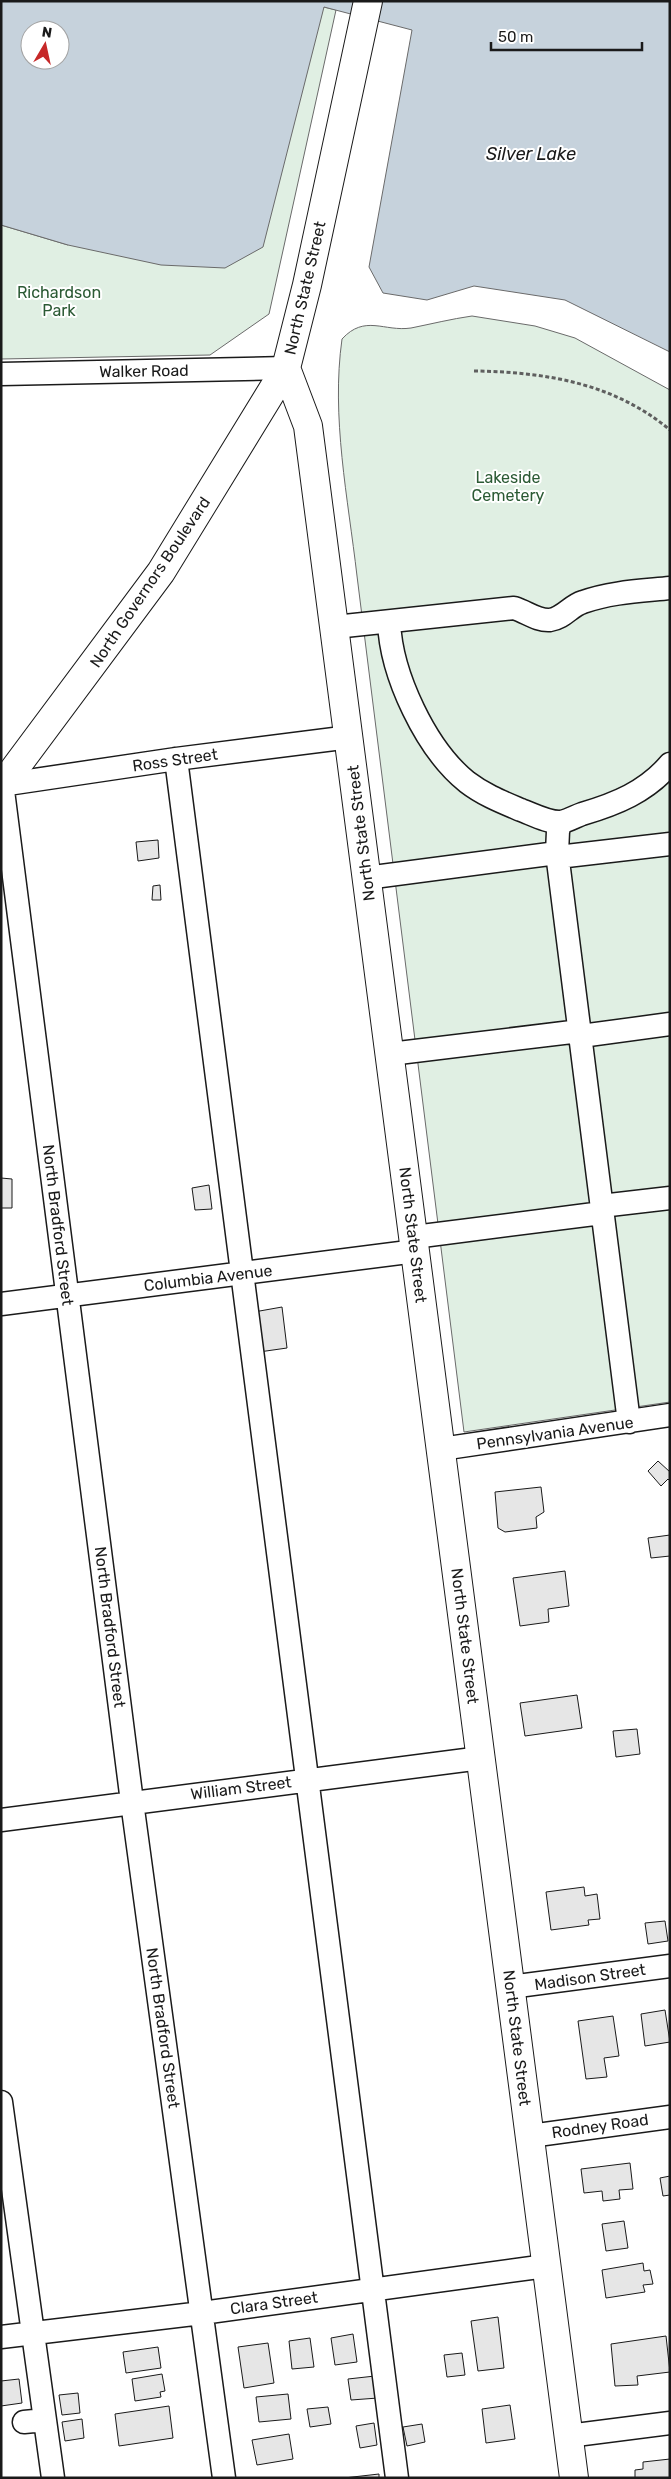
<svg xmlns="http://www.w3.org/2000/svg" width="671" height="2479" font-family="Rubik,sans-serif">
	<rect width="100%" height="100%" fill="#fff"/>
	<!-- green -->
	<path fill="#e0efe3" stroke="#6a6a6a" d="M324,7L336,10L269,314L210,355L1,359V225L68,245Z
		M472,316L535,326L575,338L670,390V1402L464,1432L357,576C348,498 331,417 342,339C365,314 384,332 411,328C431,324 451,319 472,316Z"/>
	<!-- water -->
	<path fill="#c6d2dc" stroke="#6a6a6a" fill-rule="evenodd" d="M1,1H670V352L565,300L474,286L427,300L383,293L369,267L412,30L324,7L263,247L225,268L161,265L68,245L1,225ZM30,30H60V60H30Z"/>
	<!-- building -->
	<path fill="#e6e6e6" stroke="#1a1a1a" d="M158,840L159,858L138,861L136,842Z
		M160,885L161,900H152L153,886Z
		M1,1178L12,1179V1208H1Z
		M209,1185L212,1209L195,1210L192,1188Z
		M282,1307L287,1348L259,1352L254,1312Z
		M658,1461L670,1472V1481L668,1479L661,1486L648,1471Z
		M541,1487L544,1512L536,1517L537,1528L505,1532L498,1528L495,1492Z
		M670,1535V1556L651,1558L648,1538Z
		M565,1571L569,1606L548,1609L549,1622L520,1626L513,1578Z
		M577,1695L582,1728L525,1736L520,1703Z
		M637,1729L640,1754L616,1757L613,1731Z
		M584,1887L585,1896L597,1894L600,1919L588,1920L589,1925L551,1930L546,1892Z
		M665,1921L668,1941L648,1944L645,1923Z
		M665,2010L670,2042L645,2046L641,2014Z
		M613,2016L619,2056L604,2058L607,2077L586,2079L578,2021Z
		M630,2163L633,2189L619,2190L620,2199L603,2201L602,2191L584,2193L581,2169Z
		M670,2176V2195L663,2196L660,2178Z
		M624,2221L628,2248L606,2251L602,2224Z
		M643,2263L644,2271L650,2270L653,2284L643,2285L645,2292L606,2298L602,2270Z
		M498,2317L504,2368L478,2371L471,2321Z
		M353,2334L357,2362L335,2365L331,2338Z
		M666,2336L670,2372L637,2376L638,2385L615,2386L611,2344Z
		M310,2338L314,2367L292,2369L289,2341Z
		M268,2343L274,2383L244,2388L238,2347Z
		M158,2347L161,2368L126,2373L123,2352Z
		M462,2353L465,2375L447,2377L444,2355Z
		M162,2374L165,2391L160,2392L161,2397L135,2401L132,2379Z
		M375,2376L378,2398L351,2400L348,2379Z
		M19,2379L22,2403L1,2406V2381Z
		M78,2393L80,2413L62,2415L59,2395Z
		M288,2394L291,2419L259,2422L256,2397Z
		M510,2405L515,2439L486,2443L482,2409Z
		M169,2406L173,2438L119,2446L115,2414Z
		M328,2407L331,2424L310,2427L307,2409Z
		M82,2419L84,2438L65,2441L62,2422Z
		M374,2423L377,2445L360,2448L356,2426Z
		M422,2424L425,2442L407,2446L403,2427Z
		M289,2434L293,2459L257,2465L252,2440Z
		M670,2459V2478H635V2470L643,2469V2462Z
		M379,2474V2478H344Z"/>
	<g fill="none" stroke-linecap="round" stroke-linejoin="round">
		<defs>
			<path id="minor" d="M1,374L286,368
				M389,622C391,675 426,749 467,782C484,795 502,802 521,810C532,814 549,823 561,822C568,821 576,816 582,814C616,804 646,792 670,764
				M335,627L514,608C527,612 537,621 550,620C564,618 570,606 583,602C611,592 641,591 670,588
				M176,759L397,2478
				M1,775L132,1802L224,2478
				M1,785L176,759L350,737
				M561,822L558,831L557,853L629,1422
				M558,857L670,844
				M366,878L557,853
				M581,1036L670,1024
				M390,1054L580,1031
				M601,1206L670,1198
				M414,1237L602,1213
				M1,1304L416,1251
				M441,1449L670,1415
				M1,1820L481,1758
				M510,1987L670,1966
				M1,2102L53,2478
				M530,2136L670,2117
				M1,2337L202,2313L546,2266
				M24,2422L45,2420
				M568,2436L670,2423"/>
			<path id="major" d="M368,1L307,285L286,368L308,426L574,2478
				M1,787L161,572L286,368"/>
		</defs>
		<!-- minor casing -->
		<use href="#minor" stroke="#1a1a1a" stroke-width="25"/>
		<!-- major casing -->
		<use href="#major" stroke="#1a1a1a" stroke-width="30"/>
		<!-- path -->
		<path stroke="#5f5f5f" stroke-width="3" stroke-dasharray="4 2.5" stroke-linecap="butt" d="M474,371C545,372 614,383 670,430"/>
		<!-- minor -->
		<use href="#minor" stroke="#fff" stroke-width="22"/>
		<!-- major -->
		<use href="#major" stroke="#fff" stroke-width="28"/>
	</g>
	<g text-anchor="middle" dominant-baseline="central" stroke-width="4" stroke-linejoin="round" paint-order="stroke">
		<!-- street labels -->
		<g font-size="16" fill="#1a1a1a" stroke="#fff">
			<text transform="translate(305 288) rotate(-77)">North State Street</text>
			<text transform="translate(144 371) rotate(-1)">Walker Road</text>
			<text transform="translate(150 582) rotate(-56)">North Governors Boulevard</text>
			<text transform="translate(175 760) rotate(-8)">Ross Street</text>
			<text transform="translate(361 833) rotate(-97)">North State Street</text>
			<text transform="translate(58 1225) rotate(83)">North Bradford Street</text>
			<text transform="translate(413 1235) rotate(83)">North State Street</text>
			<text transform="translate(208 1278) rotate(-7)">Columbia Avenue</text>
			<text transform="translate(555 1433) rotate(-8)">Pennsylvania Avenue</text>
			<text transform="translate(110 1627) rotate(83)">North Bradford Street</text>
			<text transform="translate(465 1636) rotate(83)">North State Street</text>
			<text transform="translate(241 1788) rotate(-7)">William Street</text>
			<text transform="translate(590 1977) rotate(-8)">Madison Street</text>
			<text transform="translate(163 2028) rotate(82)">North Bradford Street</text>
			<text transform="translate(517 2038) rotate(83)">North State Street</text>
			<text transform="translate(600 2126) rotate(-8)">Rodney Road</text>
			<text transform="translate(274 2303) rotate(-8)">Clara Street</text>
		</g>
		<!-- park labels -->
		<g font-size="16" fill="#2b5a34" stroke="#fff">
			<text x="59" y="292">Richardson<tspan x="59" dy="18">Park</tspan></text>
			<text x="508" y="477">Lakeside<tspan x="508" dy="18">Cemetery</tspan></text>
		</g>
		<!-- water labels -->
		<g font-size="18" font-style="italic" fill="#1a1a1a" stroke="#fff">
			<text x="531" y="154">Silver Lake</text>
		</g>
	</g>
	<!-- border -->
	<rect width="671" height="2479" fill="none" stroke="#1a1a1a" stroke-width="5"/>
	<!-- north arrow -->
	<g transform="translate(45 45) rotate(9)"><circle r="24" fill="#ffffff" stroke="#a3a3a3"/>
	<path d="M0-4L9 19L0 12L-9 19Z" fill="#c62828"/>
	<text y="-8" font-size="14" font-weight="bold" text-anchor="middle" fill="#1a1a1a">N</text>
	</g>
	<!-- scale -->
	<path d="M491 42v8h151v-8" fill="none" stroke="#1a1a1a" stroke-width="2.5"/>
	<text x="498" y="42" font-size="15" fill="#1a1a1a" stroke="#ffffff" stroke-width="4" paint-order="stroke">50 m</text>
</svg>
